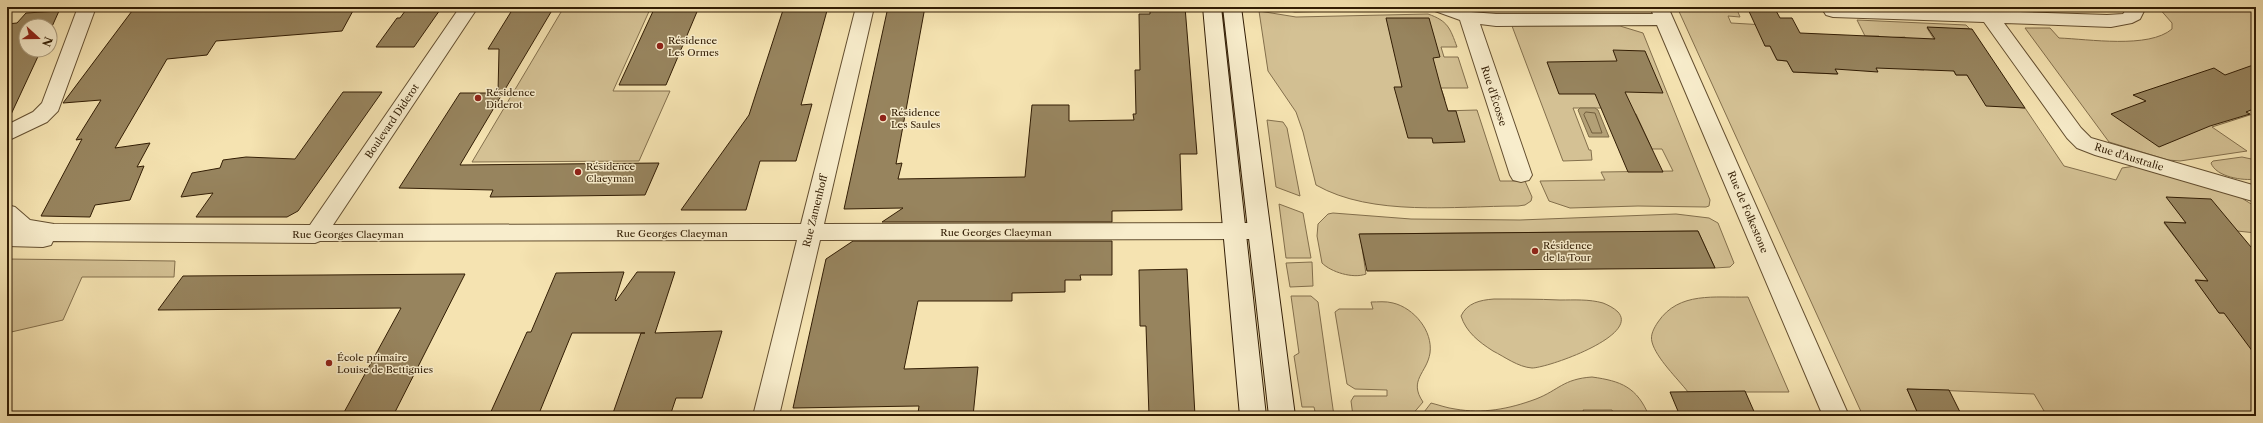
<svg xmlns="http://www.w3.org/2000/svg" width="2263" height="423" font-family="'Libre Caslon Text',serif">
	<rect width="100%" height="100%" fill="#f5e3b1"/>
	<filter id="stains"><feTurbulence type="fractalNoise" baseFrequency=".005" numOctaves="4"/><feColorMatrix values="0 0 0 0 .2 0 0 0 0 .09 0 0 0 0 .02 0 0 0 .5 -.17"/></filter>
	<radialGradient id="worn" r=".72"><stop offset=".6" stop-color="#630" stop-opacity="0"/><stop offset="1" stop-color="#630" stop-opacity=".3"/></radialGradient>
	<!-- green -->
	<path fill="#d4c194" stroke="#836f4c" d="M564,7H651L613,91H670L639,161L472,162Z
		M1219,7H1225L1244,171H1236Z
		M1265,7H1420L1424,9L1295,12Z
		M1544,7H1628L1617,11H1546Z
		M1677,7H1736L1740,17L1728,16L1731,23L1765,25V46H1770L1777,60L1787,61L1793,72L1837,74L1835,69C1855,67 1880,61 1900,66C1910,68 1914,70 1924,70L1905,37L1880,38L1879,36H1865L1857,20L1966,25L1970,29L1927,28L1956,75H1967L1986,105L2025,108L2064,166L2116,180L2122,168L2135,166L2240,197L2256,207V233L2237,231L2167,197L2186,223H2164L2187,253H2198L2219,281L2196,280L2219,313H2229L2256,356V416H2047L2034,394L1907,389L1919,416H1863Z
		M2158,7H2256V113L2212,127L2247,151L2180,161L2168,160L2109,142L2025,28H2050L2059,38C2088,39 2149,49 2172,29V23Z
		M1259,11L1296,17L1428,14C1448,21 1450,28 1457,47H1441L1444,57H1458L1468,88H1441L1445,100H1438L1441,111L1477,110L1500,181H1525L1532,197L1531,201L1525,205L1518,206C1455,206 1372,217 1316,185L1303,132L1296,112L1268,71Z
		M1512,26H1620L1643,33L1710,200L1709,206L1706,207L1638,206L1570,208L1549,201L1540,181L1605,180L1601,172L1673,171L1662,149H1652L1636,114H1612L1609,108H1573L1589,150H1591L1592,160L1563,161Z
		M1267,120L1283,122L1287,128L1300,196L1276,187Z
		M2242,157L2256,160V179C2243,181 2216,177 2211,163L2213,161Z
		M1279,204L1303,213L1311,258H1286Z
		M1333,213L1411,219L1520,220L1676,214L1709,218L1718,223L1734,263L1730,267L1715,268L1698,231L1360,234L1366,274C1353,279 1331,272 1322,263L1317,236L1318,224L1328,214Z
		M7,259L175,261L174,277H82L63,320L7,333Z
		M1312,262L1313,286L1290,287L1286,263Z
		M1291,296H1311L1318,302L1334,416H1316L1314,407H1302L1294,356L1299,353Z
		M1748,297L1789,392H1688C1678,379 1656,358 1652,342C1650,335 1654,328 1658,322C1679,291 1715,298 1748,297Z
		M1494,299C1516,299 1538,299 1560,300C1574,300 1589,299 1603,303C1608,305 1614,308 1618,312C1640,336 1547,368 1532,368C1518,367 1505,357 1493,351C1479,342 1466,332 1461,316C1467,303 1480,300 1494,299Z
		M1371,302C1378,302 1386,301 1393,303C1414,308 1433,331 1430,353C1427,373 1408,380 1423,402L1411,416H1353L1351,401L1354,396H1387V390L1355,389L1347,384L1335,312L1339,309H1373Z
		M1592,377C1621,381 1637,387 1649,416H1614L1612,410H1583L1585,416H1421L1431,403C1439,405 1447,408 1455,409C1483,414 1509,409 1536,399C1559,390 1563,379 1592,377Z"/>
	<!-- water -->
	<path fill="#b3a076" stroke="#7f6c48" d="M1580,108H1595L1598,110L1609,137H1589L1578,110Z"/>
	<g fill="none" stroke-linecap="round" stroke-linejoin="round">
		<!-- shore -->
		<path stroke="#725e3d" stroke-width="1" d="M1586,112L1595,113L1602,133H1592L1584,115Z"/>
	</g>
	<!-- building -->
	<path fill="#97845e" stroke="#321d04" d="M135,7H355L342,31L216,41L207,55L167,59L115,148L150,143L137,167L144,166L130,200L95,205L90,217L41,216L82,139L76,140L101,100L63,103Z
		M408,7H442L414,47H376L397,18H400Z
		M514,7H554L460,165L659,163L645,195L490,197L493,190L399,188L460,93H498L499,49H488Z
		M655,7H699L666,85H619Z
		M784,7H828L801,105L812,104L796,161H760L746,210H681L749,115Z
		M888,7H925L896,164L902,163L898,179L1025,177L1032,105H1069V121L1134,120L1133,114H1136L1135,70H1140L1139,14H1150V7H1185L1197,154H1180L1182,210L1112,211V222H882L903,208L844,209Z
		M1747,7H1774L1780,18H1792L1800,33L1935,39L1927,27L1972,29L2025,108L1986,106L1967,75H1956L1954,71L1876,68L1878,72L1835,69L1838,74L1793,72L1787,61L1777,60L1770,46H1765Z
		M59,11L50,31V26H26V50H41L7,123V24L17,23L26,13Z
		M1386,18H1429L1440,57L1433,58L1441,88L1448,111H1456L1465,142L1433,143L1432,138H1408L1394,87H1402Z
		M1613,50L1645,51L1663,93L1625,92L1663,172H1628L1595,94H1559L1547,62L1617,61Z
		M2256,64V108L2246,112L2250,114L2210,126L2159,147L2111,114L2146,101L2133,95L2214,68L2225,75Z
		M343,92H382L298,211L287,217H196L213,193L181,197L192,173L220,168L223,160L246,157L295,159Z
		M2166,197L2211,199L2256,253V356L2224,313H2219L2195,280L2208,281L2164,222L2186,223Z
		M1698,231L1715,268L1367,271L1359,234Z
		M853,241H1112V275H1080L1081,280H1065V292L1012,293V301H918L904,369L978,367L973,416H949V413H918L919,406L793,408L826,259Z
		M1187,269L1195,416H1149L1146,326H1140L1139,270Z
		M624,272L615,300L616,301L637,272H675L655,333L722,331L702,398H676L670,416H612L641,333H645H572L538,416H489L527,332H531L556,273Z
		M465,274L393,416H342L401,308L158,310L183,276Z
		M1907,389L1949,390L1962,416H1919Z
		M1745,391L1756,416H1680L1670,392Z"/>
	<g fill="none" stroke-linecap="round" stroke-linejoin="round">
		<defs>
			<path id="street" d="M78,7H96L58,111L47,122L7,141V125L33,112L42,103Z
				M460,7H478L333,225L801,224L856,7H874L824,224L1258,223L1266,225L1269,231L1266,237L1258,239L820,240L779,416H753L797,240L320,241L315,243L53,241L51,245L43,247L7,246V230H12L7,227V205L15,207L30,220L54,224L310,225Z
				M1432,7H1458L1471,12L1496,14H1653L1650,7H1668L1849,416H1823L1657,25L1496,26L1480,24L1532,175L1529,180L1521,182L1513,180L1510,175L1460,20L1435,11Z
				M1821,7H1875L2107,15L2123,14L2128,7H2146L2140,19L2132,23L2111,27L2004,23L2081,128L2091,138L2256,186V202L2095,155L2077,148L2067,138L1984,22L1833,17L1826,15Z"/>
			<path id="secondary" d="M1203,7H1221L1266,416H1240Z
				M1223,7H1241L1295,416H1269Z"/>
		</defs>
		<!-- street casing -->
		<use href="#street" stroke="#634e2f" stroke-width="2"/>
		<!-- secondary casing -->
		<use href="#secondary" stroke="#321d04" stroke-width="2"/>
		<!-- street -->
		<use href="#street" fill="#f8edcc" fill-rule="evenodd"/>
		<!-- secondary -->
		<use href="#secondary" fill="#f8edcc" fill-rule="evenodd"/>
	</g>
	<!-- markers -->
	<g fill="#8f2418" stroke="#f8edcc" stroke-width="1.5">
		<circle cx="660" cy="46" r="4"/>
		<circle cx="478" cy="98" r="4"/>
		<circle cx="883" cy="118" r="4"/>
		<circle cx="578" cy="172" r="4"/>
		<circle cx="1535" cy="251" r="4"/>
		<circle cx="329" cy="363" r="4"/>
	</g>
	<g text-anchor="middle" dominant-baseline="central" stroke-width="3" stroke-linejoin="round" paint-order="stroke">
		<!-- poi labels -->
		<g font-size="10" fill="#321d04" stroke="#f8edcc" text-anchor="start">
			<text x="668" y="40">Résidence<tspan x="668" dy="12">Les Ormes</tspan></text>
			<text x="486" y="92">Résidence<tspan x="486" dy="12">Diderot</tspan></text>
			<text x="891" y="112">Résidence<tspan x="891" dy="12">Les Saules</tspan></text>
			<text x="586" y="166">Résidence<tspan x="586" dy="12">Claeyman</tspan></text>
			<text x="1543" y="245">Résidence<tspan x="1543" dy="12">de la Tour</tspan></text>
			<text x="337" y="357">École primaire<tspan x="337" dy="12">Louise de Bettignies</tspan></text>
		</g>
		<!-- street labels -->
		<g font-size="10" fill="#321d04" stroke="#f8edcc">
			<text transform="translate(1494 96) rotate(72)">Rue d'Écosse</text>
			<text transform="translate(392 121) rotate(-56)">Boulevard Diderot</text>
			<text transform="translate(2129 157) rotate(17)">Rue d'Australie</text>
			<text transform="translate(815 211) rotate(-76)">Rue Zamenhoff</text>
			<text transform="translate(1748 212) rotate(67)">Rue de Folkestone</text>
			<text x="996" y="232">Rue Georges Claeyman</text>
			<text x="672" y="233">Rue Georges Claeyman</text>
			<text x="348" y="234">Rue Georges Claeyman</text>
		</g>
	</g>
	<!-- margin -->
	<rect width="2263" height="423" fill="none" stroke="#f5e3b1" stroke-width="24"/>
	<rect x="8" y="8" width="2247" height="407" fill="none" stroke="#321d04" stroke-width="2"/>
	<rect x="12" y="12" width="2239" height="399" fill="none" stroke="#321d04"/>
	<!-- north arrow -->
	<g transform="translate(38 38) rotate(111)"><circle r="19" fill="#f8edcc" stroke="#a99a7c"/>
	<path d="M0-3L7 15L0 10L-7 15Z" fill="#8f2418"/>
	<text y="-6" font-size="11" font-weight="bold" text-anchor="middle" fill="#321d04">N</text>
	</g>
	<rect width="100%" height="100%" filter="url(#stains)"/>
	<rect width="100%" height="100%" fill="url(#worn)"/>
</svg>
